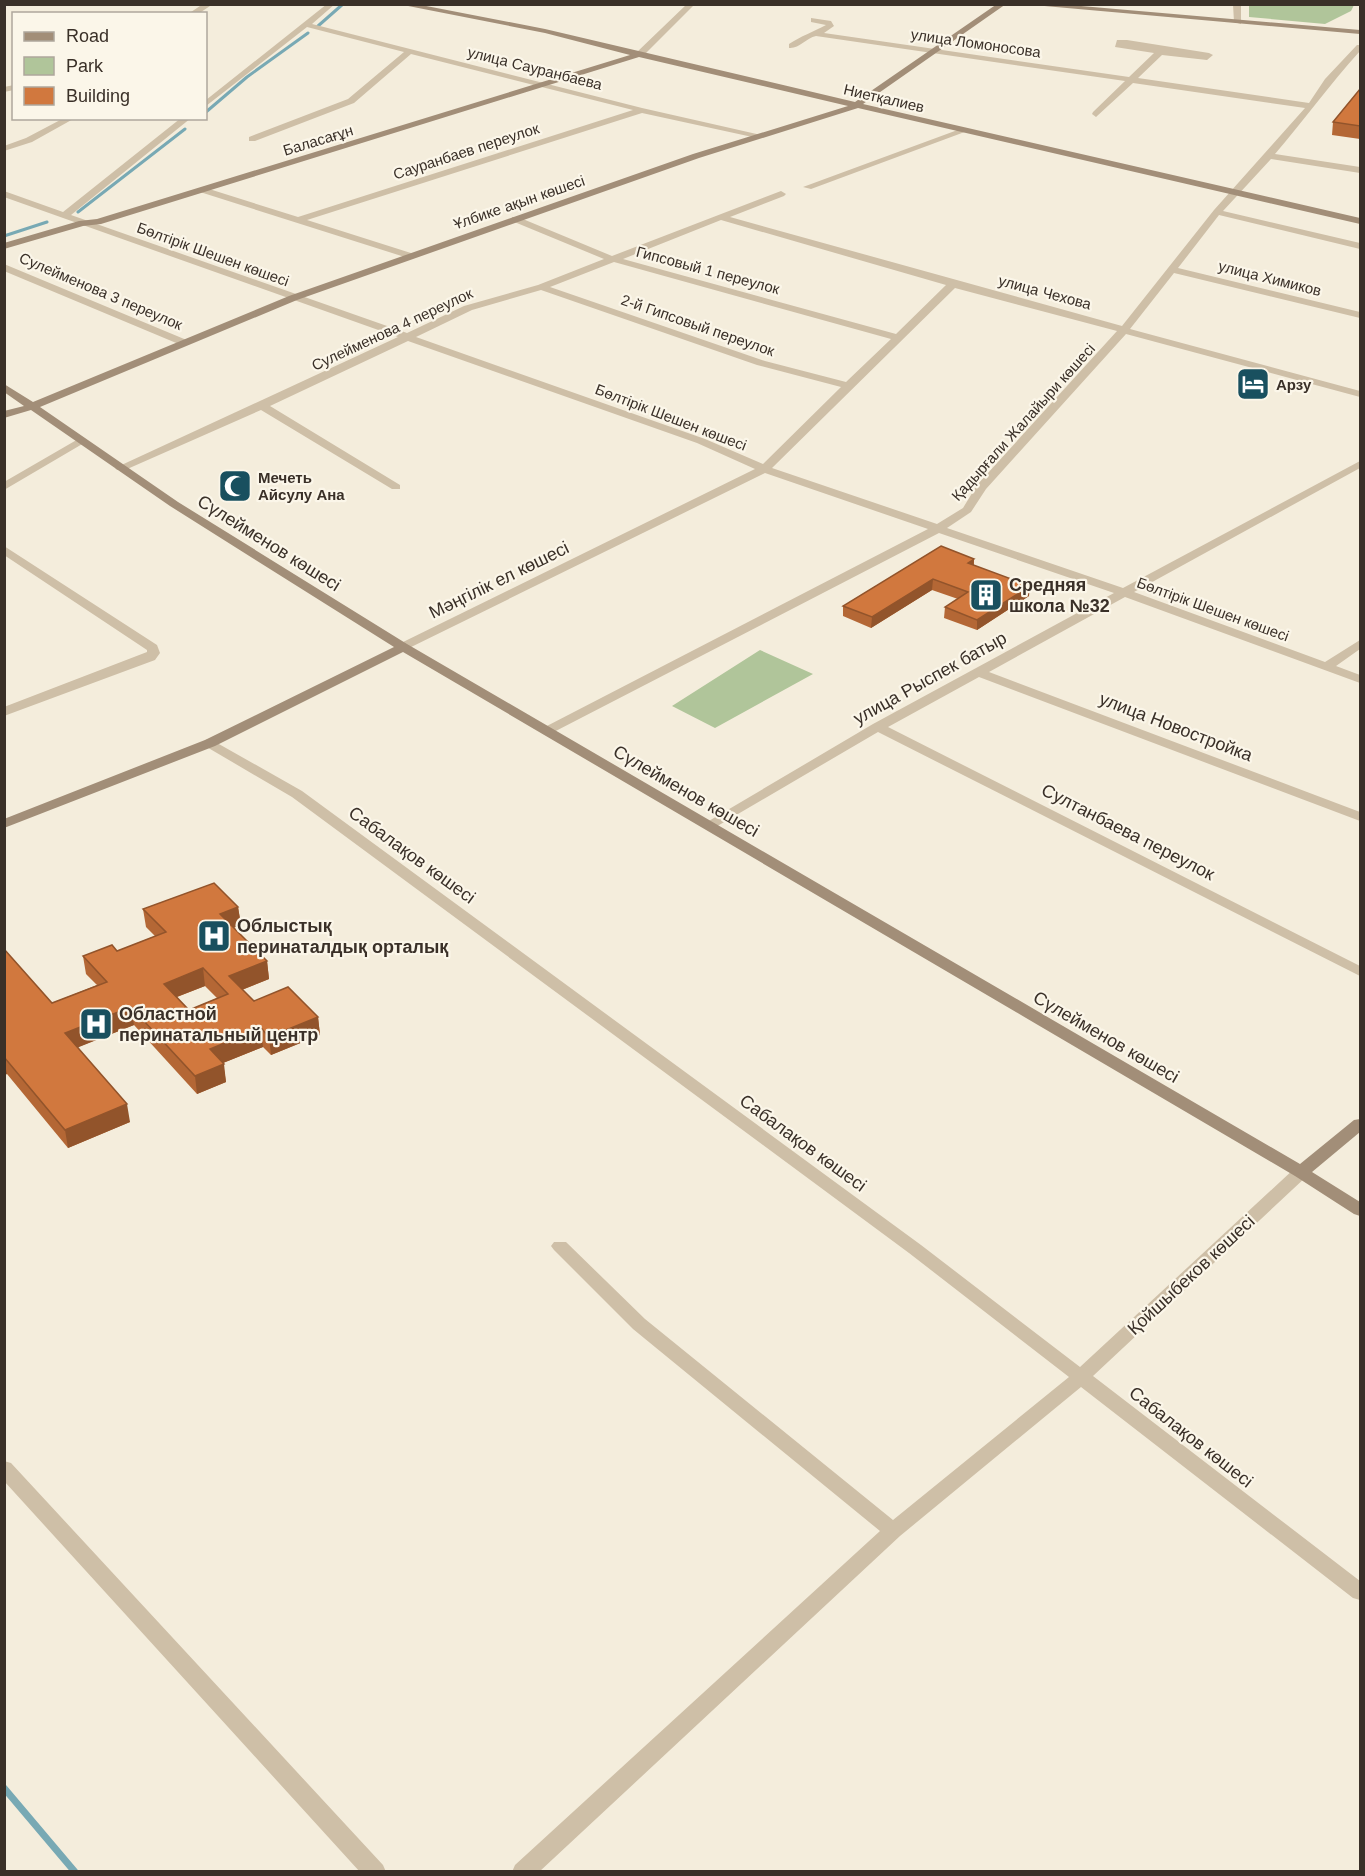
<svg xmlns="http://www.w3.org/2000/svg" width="1365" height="1876" font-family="Helvetica,sans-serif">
	<rect width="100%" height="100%" fill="#f4eddc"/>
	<!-- green -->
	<path fill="#b0c59a" d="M1249,5V4L1354,5L1351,11L1325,24L1249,17Z
		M760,650L813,674L715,728L672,706Z"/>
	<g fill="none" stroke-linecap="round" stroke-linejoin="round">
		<!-- stream-far1 -->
		<path stroke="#78a9b4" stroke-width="3" d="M318,26L343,4
			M206,112L247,77L308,33
			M78,212L185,129
			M4,236L47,222"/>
		<!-- stream -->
		<path stroke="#78a9b4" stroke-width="7" d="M4,1788L75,1872"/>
		<!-- street -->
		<path fill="#cebfa7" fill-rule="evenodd" d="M203,4H213L198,14H188Z
			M327,4H335L312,24L642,108L761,135L757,138L642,113L307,220L414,254V258L411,259L200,192V188H206L298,217L633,110L411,54L354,103L255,141H249V137L348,99L404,52L307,27L206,106V100Z
			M687,4H695L642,57H636V53Z
			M1233,4H1241V24L1234,22Z
			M811,18L831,21L834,26L824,33L1129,77L1154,53L1115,47L1117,40H1127L1209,53L1213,55L1207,60L1162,55L1138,78L1309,103L1325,79L1357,45H1360V51C1330,84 1304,120 1275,154L1360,167V173L1271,159L1223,211L1360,243V249L1219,215L1178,268L1360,312V318L1174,273L1130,329L1360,391V397L1126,334L986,489L971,512L947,528L1123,588L1360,461V468L1134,592L1325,662L1360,640V649L1336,666L1360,675V683L1125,597L989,672L1360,812V821L979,677L888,727L1360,966V976L878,732L714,828L709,829L702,825L873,724L1114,593L939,533L548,735L543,734L541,731L543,728L928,529L765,473L403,651L397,647L399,644L755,469L697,443L408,341L270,406L400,485V489H392L261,410L125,470H117L115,468L398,337L4,197V191L63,212L181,118H191L71,215L407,333L464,306L538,285L604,259L512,221V217H518L612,256L781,191L786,194L784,196L730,217L1122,326L1214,210L1305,108L1133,83L1096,117L1092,114L1093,112L1125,81L816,36C806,38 799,49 789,48V44C801,36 813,32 826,25L811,22ZM721,220L946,285L896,334L623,259ZM614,262L891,339L846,382L765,361L550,287ZM955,288L1117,331L977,485L963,508L937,524L772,468ZM541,290L757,365L841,387L763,464L705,439L416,337L472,310Z
			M14,85V90L4,92V87Z
			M64,118H75L32,142L4,151V146L26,138Z
			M963,128L970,130L811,189L803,187Z
			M4,264L189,341L190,343L181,345L4,271Z
			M80,438L86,441L84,443L4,490V482Z
			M4,546L157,645L160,653L155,660L4,716V707L147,652V650L4,555Z
			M210,739L302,791L921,1245L1080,1367L1295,1168H1307L1309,1172L1307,1176L1093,1376L1360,1581V1600L1353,1598L1081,1387L900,1536L539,1872H512L515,1865L880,1531L633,1329L554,1250L551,1246L554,1242H566L645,1319L893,1520L1069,1377L909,1253L292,797L205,746L203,743L205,740Z
			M4,1461L11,1463L383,1865L386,1872H360L4,1481Z"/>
		<!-- secondary -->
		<path fill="#a28e78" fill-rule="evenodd" d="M398,4H416L545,29L855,102L997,4H1006L863,104L1360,218V224L858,108L699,158L297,300L40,407L178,502L407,644L1300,1164L1354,1120L1360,1119V1132L1312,1172L1360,1202V1216L1354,1214L1295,1176L403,652L215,746L4,828V819L205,740L394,647L170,506L31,410L4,418V411L24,406L4,392V384L33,402L289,296L693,154L848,106L639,57L101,224L83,226L4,249V243L79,221L97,219L630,55L545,33Z
			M1022,4H1058L1360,30V34Z"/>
	</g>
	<!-- wall -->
	<path fill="#b46735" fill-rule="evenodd" d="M1360,89V139L1332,135L1333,122Z
		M974,559V565L1029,596L977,630L944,618L945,607L958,599L932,590L871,628L843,616V606Z
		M238,907L241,925L233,928L267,961L269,979L242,990L254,1001L318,1017L320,1035L271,1055L263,1047L223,1063L226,1082L197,1094L134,1025L78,1047L130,1122L68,1148L7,1074L4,1075V949L52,1003L97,985L86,974L83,956L117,951L155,936L146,927L143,909ZM205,986L217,998L189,1010L177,997Z"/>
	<!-- shaded-wall -->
	<path fill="#92542b" d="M974,559L973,569L968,563Z
		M933,579L932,590L871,628L872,617Z
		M1030,586L1029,596L977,630V620Z
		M238,907L241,925L222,932L220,914Z
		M267,961L269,979L231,994L229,976Z
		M203,968L205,986L166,1001L164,984Z
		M131,1007L134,1025L69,1051L65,1033Z
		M318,1017L320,1035L271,1055L269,1037Z
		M261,1028L263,1047L213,1067L210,1049Z
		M4,1061L7,1074L4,1075Z
		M224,1064L226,1082L197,1094L195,1076Z
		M127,1104L130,1122L68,1148L65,1130Z"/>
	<!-- building -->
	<path fill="#d1783e" stroke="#92542b" stroke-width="1.5" fill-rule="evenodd" d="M1360,89V126L1333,122Z
		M941,546L974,559L968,563L1030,586L977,620L945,607L968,592L933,579L872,617L843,606Z
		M214,883L238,907L220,914L267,961L229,976L254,1001L288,987L318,1017L269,1037L261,1028L210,1049L224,1064L195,1076L131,1007L65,1033L127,1104L65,1130L4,1057V949L52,1003L107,982L83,956L112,945L117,951L166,932L143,909ZM203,968L228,994L189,1010L164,984Z"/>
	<!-- icons -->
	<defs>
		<symbol id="hotel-square" viewBox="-11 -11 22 22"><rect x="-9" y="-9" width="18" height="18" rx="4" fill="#19505f" stroke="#fbf6e9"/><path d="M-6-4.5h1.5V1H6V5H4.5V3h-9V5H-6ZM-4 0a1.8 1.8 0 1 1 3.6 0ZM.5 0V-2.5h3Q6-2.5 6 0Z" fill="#fff"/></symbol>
		<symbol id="mosque-square" viewBox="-11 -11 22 22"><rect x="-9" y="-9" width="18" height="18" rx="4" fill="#19505f" stroke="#fbf6e9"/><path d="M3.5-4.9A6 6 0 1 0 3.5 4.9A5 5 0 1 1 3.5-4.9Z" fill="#fff"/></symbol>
		<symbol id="building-square" viewBox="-11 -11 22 22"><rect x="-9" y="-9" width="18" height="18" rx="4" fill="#19505f" stroke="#fbf6e9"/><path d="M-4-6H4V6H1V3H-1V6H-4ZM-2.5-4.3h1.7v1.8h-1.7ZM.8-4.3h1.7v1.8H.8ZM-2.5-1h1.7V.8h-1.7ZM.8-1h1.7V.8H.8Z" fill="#fff"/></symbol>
		<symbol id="hospital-square" viewBox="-11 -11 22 22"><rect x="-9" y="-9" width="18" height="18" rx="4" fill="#19505f" stroke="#fbf6e9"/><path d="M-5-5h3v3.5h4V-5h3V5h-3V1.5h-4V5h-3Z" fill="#fff"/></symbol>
	</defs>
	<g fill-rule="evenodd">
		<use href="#hotel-square" x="1234" y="365" width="38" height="38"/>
		<use href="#mosque-square" x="216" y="467" width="38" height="38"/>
		<use href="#building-square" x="967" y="576" width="38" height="38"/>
		<use href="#hospital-square" x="195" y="917" width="38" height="38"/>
		<use href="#hospital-square" x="77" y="1005" width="38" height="38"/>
	</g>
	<g text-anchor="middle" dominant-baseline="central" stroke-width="4.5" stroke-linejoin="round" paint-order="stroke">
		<!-- far-street labels -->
		<g font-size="15" fill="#3a3028" stroke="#fbf6e9">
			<text transform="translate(976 43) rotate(8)">улица Ломоносова</text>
			<text transform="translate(535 68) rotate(14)">улица Сауранбаева</text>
			<text transform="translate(884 98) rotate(13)">Ниетқалиев</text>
			<text transform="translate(318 140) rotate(-17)">Баласағұн</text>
			<text transform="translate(466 151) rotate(-18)">Сауранбаев переулок</text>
			<text transform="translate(519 202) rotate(-19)">Ұлбике ақын көшесі</text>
			<text transform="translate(213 254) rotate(20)">Бөлтірік Шешен көшесі</text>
			<text transform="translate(708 270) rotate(15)">Гипсовый 1 переулок</text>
			<text transform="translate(1270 278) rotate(14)">улица Химиков</text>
			<text transform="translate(101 291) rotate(23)">Сулейменова 3 переулок</text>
			<text transform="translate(1045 292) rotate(15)">улица Чехова</text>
			<text transform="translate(698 325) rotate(19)">2-й Гипсовый переулок</text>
			<text transform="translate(392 329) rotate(-25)">Сулейменова 4 переулок</text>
			<text transform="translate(671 417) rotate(21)">Бөлтірік Шешен көшесі</text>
			<text transform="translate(1023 422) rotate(-48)">Қадырғали Жалайыри көшесі</text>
			<text transform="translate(1213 609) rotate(20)">Бөлтірік Шешен көшесі</text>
		</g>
		<!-- far-poi labels -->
		<g font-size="15" font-weight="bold" fill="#3a3028" stroke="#fbf6e9" text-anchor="start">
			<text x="1276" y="384">Арзу</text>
			<text x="258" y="477">Мечеть<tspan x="258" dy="17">Айсулу Ана</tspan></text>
		</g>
		<!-- street labels -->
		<g font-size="18" fill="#3a3028" stroke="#fbf6e9">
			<text transform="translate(269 543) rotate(32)">Сүлейменов көшесі</text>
			<text transform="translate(499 580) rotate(-26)">Мәңгілік ел көшесі</text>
			<text transform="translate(930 678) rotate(-29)">улица Рыспек батыр</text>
			<text transform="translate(1176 727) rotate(21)">улица Новостройка</text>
			<text transform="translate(686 791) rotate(30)">Сүлейменов көшесі</text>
			<text transform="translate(1128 832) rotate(27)">Султанбаева переулок</text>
			<text transform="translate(412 855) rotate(36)">Сабалақов көшесі</text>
			<text transform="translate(1106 1037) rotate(30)">Сүлейменов көшесі</text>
			<text transform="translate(803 1143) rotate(36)">Сабалақов көшесі</text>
			<text transform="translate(1191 1275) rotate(-43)">Қойшыбеков көшесі</text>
			<text transform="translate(1191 1437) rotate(38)">Сабалақов көшесі</text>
		</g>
		<!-- poi labels -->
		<g font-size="18" font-weight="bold" fill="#3a3028" stroke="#fbf6e9" text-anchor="start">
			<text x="1009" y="585">Средняя<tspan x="1009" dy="21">школа №32</tspan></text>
			<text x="237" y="926">Облыстық<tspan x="237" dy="21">перинаталдық орталық</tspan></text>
			<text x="119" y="1014">Областной<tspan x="119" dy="21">перинатальный центр</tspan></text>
		</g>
	</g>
	<!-- border -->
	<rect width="1365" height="1876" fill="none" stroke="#3a3028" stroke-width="12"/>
	<!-- legend -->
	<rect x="12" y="12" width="195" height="108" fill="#fbf6e9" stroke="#aea79c" stroke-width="1.5"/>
	<rect x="24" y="32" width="30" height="9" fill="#a28e78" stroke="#aea79c" stroke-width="1.5"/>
	<text x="66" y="42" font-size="18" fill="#3a3028">Road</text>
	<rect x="24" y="57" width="30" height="18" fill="#b0c59a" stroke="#aea79c" stroke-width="1.5"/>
	<text x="66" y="72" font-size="18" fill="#3a3028">Park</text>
	<rect x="24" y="87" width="30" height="18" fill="#d1783e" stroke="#aea79c" stroke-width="1.5"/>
	<text x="66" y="102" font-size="18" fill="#3a3028">Building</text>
</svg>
